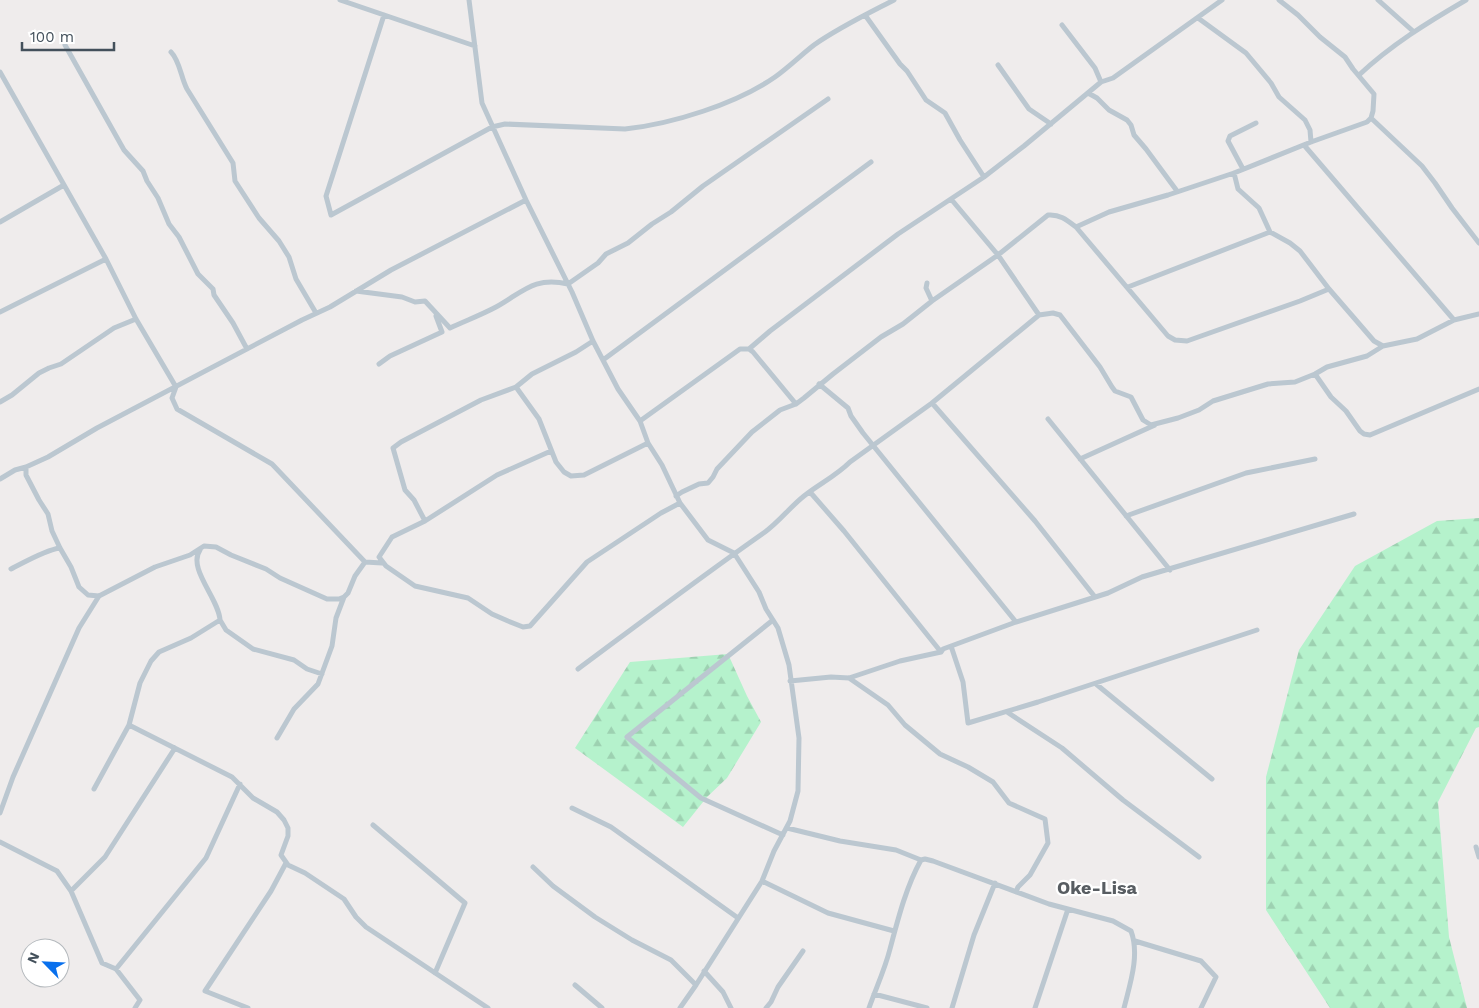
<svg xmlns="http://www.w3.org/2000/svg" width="1479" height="1008" font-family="'Work Sans',sans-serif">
	<defs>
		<pattern id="forest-firs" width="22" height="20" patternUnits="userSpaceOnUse" patternTransform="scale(1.25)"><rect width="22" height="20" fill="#b5f2cc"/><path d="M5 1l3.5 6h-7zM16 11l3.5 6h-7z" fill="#9dd1b1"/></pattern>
	</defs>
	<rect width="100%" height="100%" fill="#efecec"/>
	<!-- forest -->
	<path fill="url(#forest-firs)" d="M1479,518V727L1476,728L1438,802L1449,937L1467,1008H1330L1266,910V777L1299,650L1355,566L1437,521Z
		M728,654L747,696L761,722L727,778L707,797L683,827L575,748L630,662Z"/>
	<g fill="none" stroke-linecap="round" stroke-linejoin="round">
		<!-- street -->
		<path stroke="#bbc7d0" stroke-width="5" d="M340,0L475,46
			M469,0L482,103L526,200L572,292L593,341L618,389L640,421L648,443L662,465L680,503L708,540L734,553L759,592L766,609L778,628L789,665L799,738L798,791L790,821L774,851L762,881L696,985L680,1008
			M1378,0L1414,32
			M384,15L326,196L331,215L492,127L505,124L625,129C672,124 736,104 775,77C789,67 801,55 814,45C838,28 867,14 894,0
			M865,15L900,64L907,71L926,100L945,113L960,140L984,177
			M1198,18L1246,53L1271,83L1279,97L1305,120L1310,130L1311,142
			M65,45L124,150L143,171L147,181L158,198L169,224L179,237L198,274L213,289L214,295L233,323L247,349
			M171,52C180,61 181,78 187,89L233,163L235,181L259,218L279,241L289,257L296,279L316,313
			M998,65L1029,109L1051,124
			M0,72L106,259L136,319L176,387L172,398L177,409L272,464L365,562L382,563
			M1359,75C1391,45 1428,22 1466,0
			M1101,82L1113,78L1222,0
			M1088,93L1097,98L1109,110L1127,120L1131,125L1134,135L1146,149L1177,191
			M1371,118L1422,166L1435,183L1452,208L1479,243
			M1304,145L1454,320
			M1243,169L1228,141L1230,136L1256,123
			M1234,173L1238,189L1259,208L1270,232L1290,243L1300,251L1329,289L1374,341L1383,346L1417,339L1454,320L1479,314
			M951,199L998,255L1048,215C1060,214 1067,220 1076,227L1168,336L1175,340L1187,341L1300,301L1329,289
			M0,222L64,185
			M1076,227L1109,212L1168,195L1234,173L1311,142L1367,122L1371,118L1373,111L1374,94L1353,69L1345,57L1320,37L1298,15L1279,0
			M1128,287L1270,232
			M356,291L402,297L415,302L425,301L450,328C465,321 481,315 496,307C523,292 534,276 568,284L598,263L606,254L628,243L652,224L671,212L703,186L828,99
			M932,301L998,255L1039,315
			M0,312L106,259
			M749,349L770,331L898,234L984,177L1024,146L1101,82L1095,68L1062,25
			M603,360L871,162
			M379,364L390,356L442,332L436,316
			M1315,374L1331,397L1346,411L1360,431L1364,434L1370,435L1479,389
			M819,384L848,408L851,416L863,433L1016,622
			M516,387L539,419L556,462L564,472L571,476L584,475L648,443
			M0,402L12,395L39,373L49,368L61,364L114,328L136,319
			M932,403L1035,521L1095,597
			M1048,419L1170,570
			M640,421L740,349H749L753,352L796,404
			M551,451L497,475L425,521L392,537L379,557L386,566L415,586L468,598L492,614L508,621L523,627L530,626L587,562L661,513L680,503
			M1080,459L1155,425
			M26,467V475L39,500L48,514L52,531L60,548L71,567L79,587L88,595L99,596L155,567L190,555L204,546L216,547L231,555L266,569L280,578L327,599H339L344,597L348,593L355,576L365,562
			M0,479L15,470L26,467L48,457L97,428L302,320L330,307L391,270L526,200
			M810,492L844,531L941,652
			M676,496L682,492L699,484L708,483L713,477L717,469L752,432L780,410L796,404L804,398L833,374L881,337L903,324L932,301L926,288L927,283
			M1126,516L1246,473L1315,459
			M425,521L414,500L405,490L393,448L401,442L481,400L516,387L532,374L576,352L593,341
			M11,569C25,562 45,550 60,548
			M220,620L226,630L253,649L294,660L307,669L322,674
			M773,620L627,737L701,798L783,835
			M951,646L963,682L968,723L1038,702L1257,630
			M578,669C640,623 702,576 765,532C779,522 790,507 804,496C819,484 836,476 850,462L932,403L1039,315L1053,313L1060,315L1100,367L1112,387L1115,391L1131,397L1143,420L1151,425L1178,418L1199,410L1213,401L1268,384L1295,382L1315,374L1327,367L1367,356L1383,346
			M849,678L888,705L905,725L940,754L968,767L993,782L1009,803L1045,819L1048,843L1030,875L1018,887L1016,892
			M790,681L831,677L849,678L900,661L941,652L943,649L1016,622L1108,593L1142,577L1354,514
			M1096,684L1212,779
			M1007,712L1062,748L1123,800L1199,857
			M129,725L232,777L253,798L277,812L284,820L288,828V836L281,855L288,865L305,873L344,899L356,917L366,927L488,1008
			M277,738L294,709L318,684L332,646L336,618L344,597
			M94,789L129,725L140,683L151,661L159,652L191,638L220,620C219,599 187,568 200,550
			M572,808L611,827L738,918
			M0,813L13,777L79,628L99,596
			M373,825L465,903L435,973
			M787,828L840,841L896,850L921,860L925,859L933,861L1049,904L1113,921L1131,931C1140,955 1130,984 1124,1008
			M0,842L57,871L71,891L102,963L116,969L140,1000L135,1008
			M1476,847L1479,857
			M533,867L553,886L595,917L632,940L671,960L696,985
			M762,881L828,913L894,931
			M71,891L105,857L175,748
			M1135,941L1201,961L1216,977L1201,1008
			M116,969L206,858L240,784
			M704,971L723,992L731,1008
			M575,985L602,1008
			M874,994L927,1008
			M248,1008L205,991L271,891L286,863
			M766,1008L771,1002L778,987L803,951
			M869,1008C876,988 885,969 890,949C898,919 906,887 921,860
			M952,1008L974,935L995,883
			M1035,1008L1068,909"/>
	</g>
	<g text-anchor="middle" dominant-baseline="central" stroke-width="4.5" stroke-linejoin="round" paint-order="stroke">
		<!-- quarter labels -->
		<g font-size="18" font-weight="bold" fill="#585d62" stroke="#fff">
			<text x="1097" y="887">Oke-Lisa</text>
		</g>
	</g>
	<!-- north arrow -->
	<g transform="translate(45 963) rotate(294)"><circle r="24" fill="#ffffff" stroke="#b4b9bd"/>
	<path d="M0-4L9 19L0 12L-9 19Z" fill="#0970ed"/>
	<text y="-8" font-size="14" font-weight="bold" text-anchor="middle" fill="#43505b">N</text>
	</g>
	<!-- scale -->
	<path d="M22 42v8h92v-8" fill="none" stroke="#43505b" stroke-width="2.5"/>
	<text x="30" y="42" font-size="15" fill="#43505b" stroke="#ffffff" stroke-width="4" paint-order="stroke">100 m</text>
</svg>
